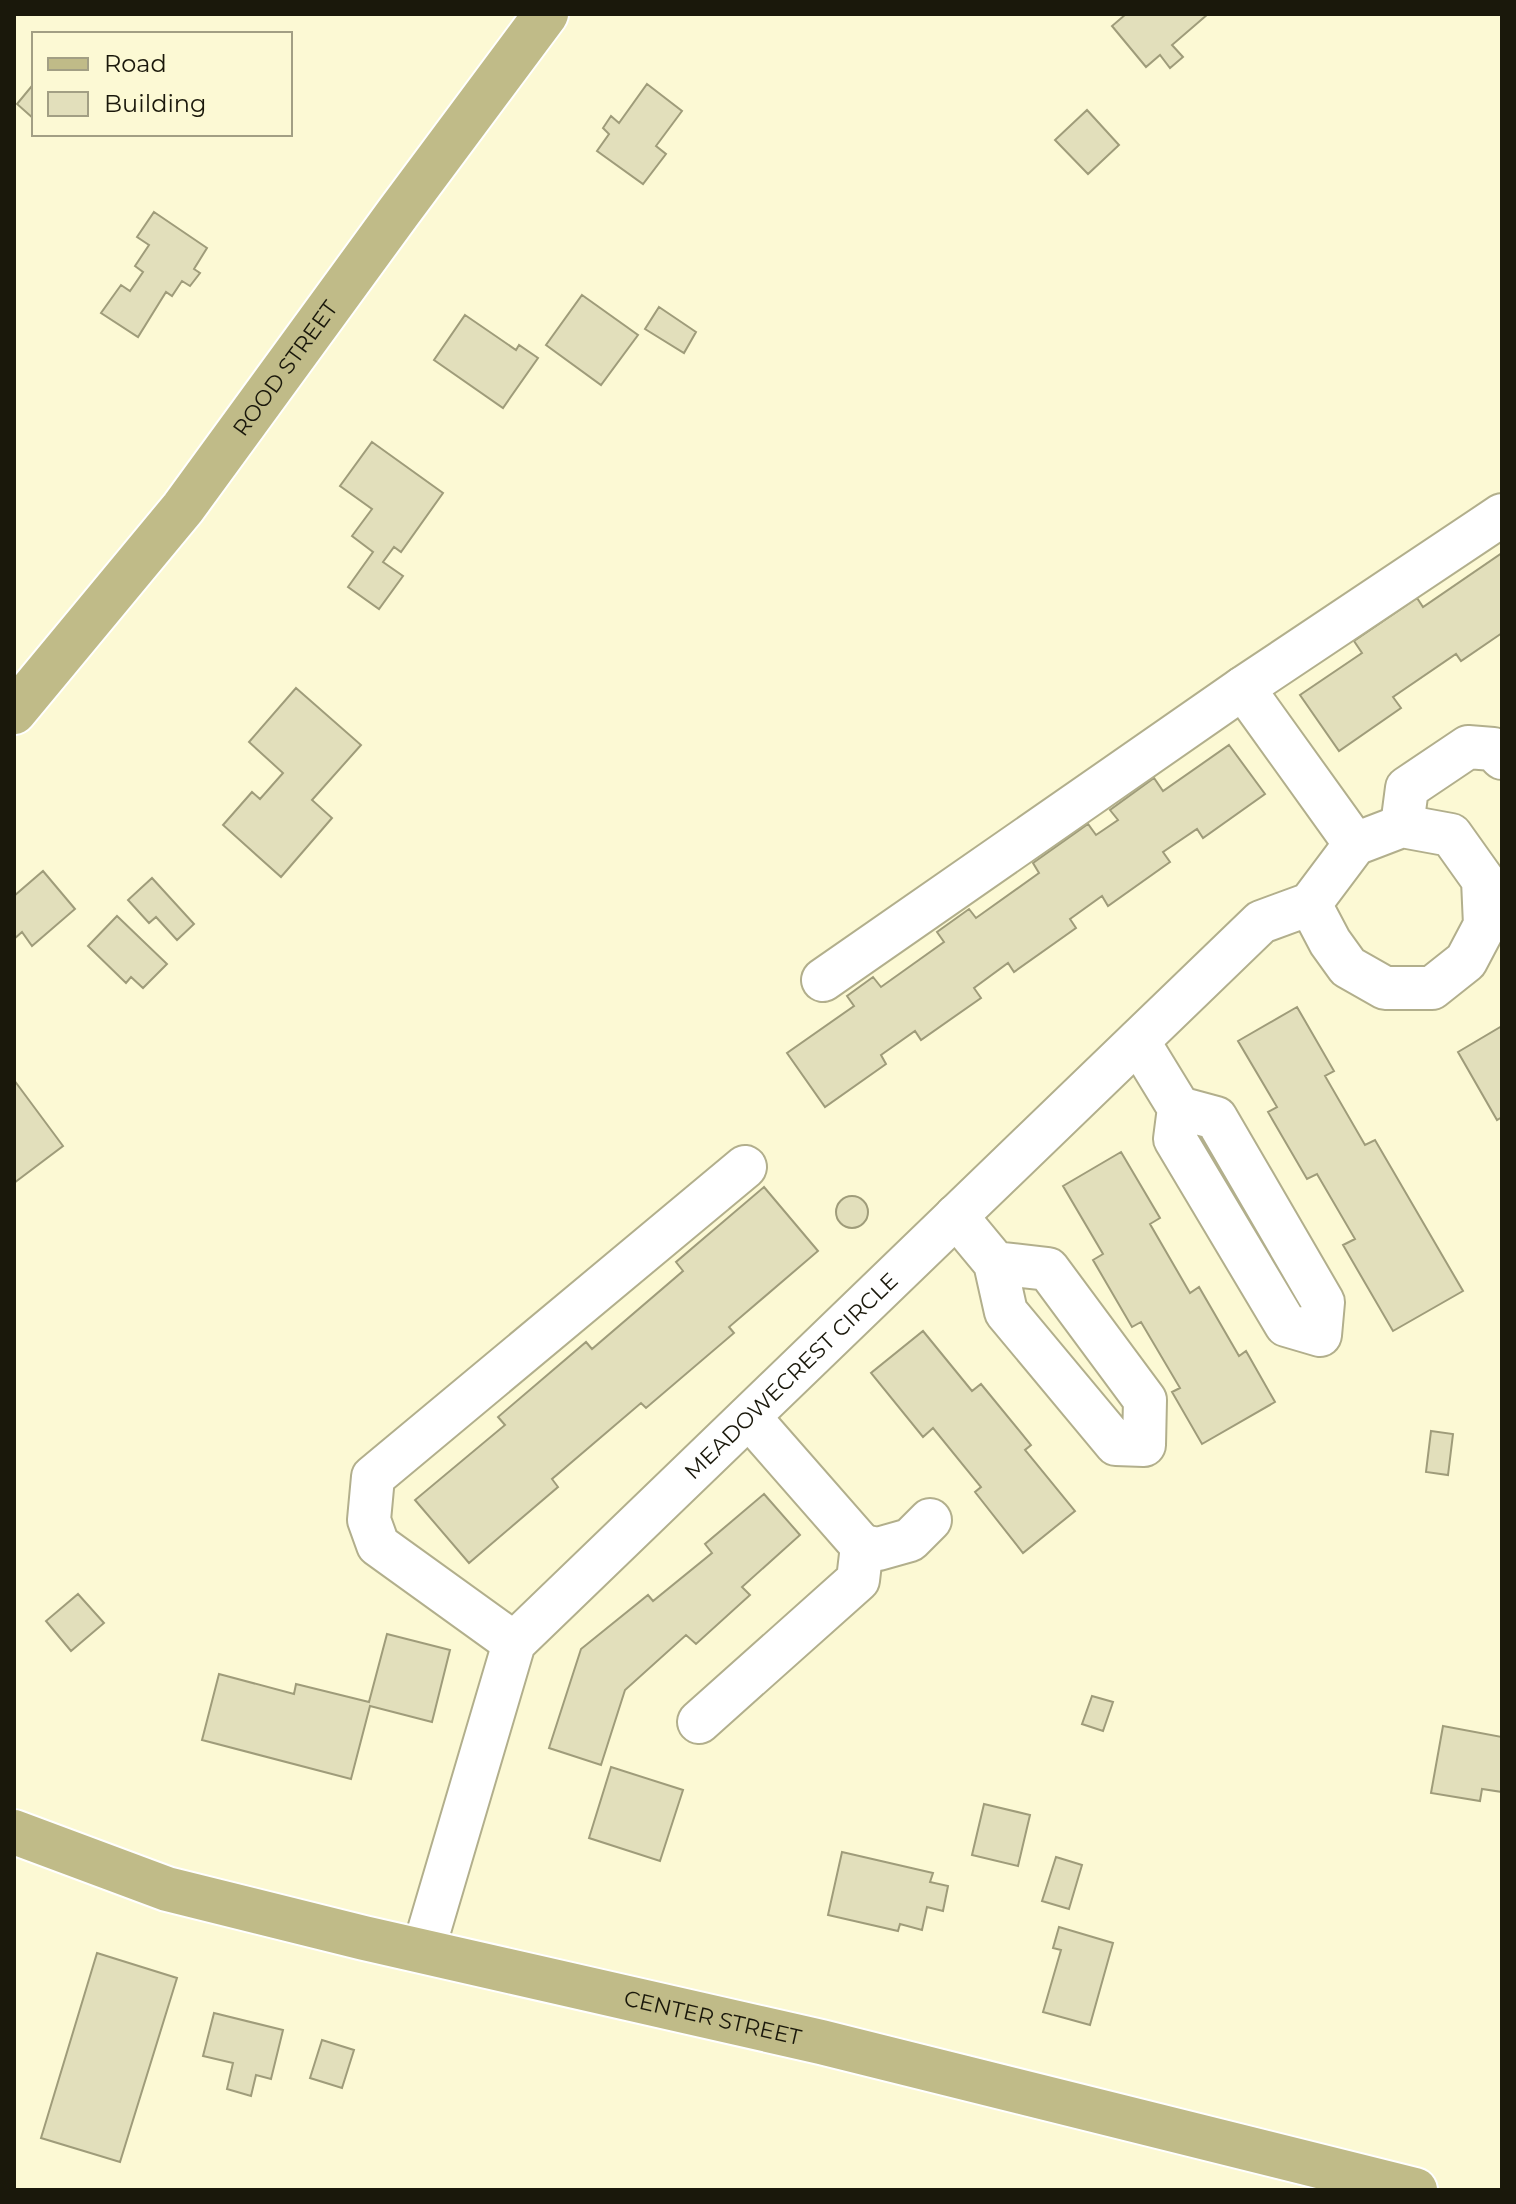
<svg xmlns="http://www.w3.org/2000/svg" width="1516" height="2204" font-family="Montserrat,sans-serif">
	<rect width="100%" height="100%" fill="#fcf9d4"/>
	<!-- building -->
	<path fill="#e2dfbb" stroke="#9f9c7a" stroke-width="2" d="M1126,14H1208L1172,45L1183,57L1170,68L1160,55L1146,67L1112,26Z
		M647,84L682,111L656,146L666,154L643,184L597,151L609,134L603,128L611,116L619,123Z
		M31,87L34,90V119L17,104Z
		M1087,110L1119,145L1088,174L1055,140Z
		M154,212L207,248L194,269L200,273L190,286L182,281L172,296L166,292L138,337L101,313L121,285L130,291L143,272L135,266L149,245L137,237Z
		M582,295L638,335L601,385L546,345Z
		M659,307L696,332L684,353L645,329Z
		M465,315L516,350L519,345L538,358L503,408L434,360Z
		M372,442L443,493L401,552L394,547L383,562L403,576L379,609L348,587L373,552L352,536L372,509L340,486Z
		M1502,553V633L1461,661L1456,654L1393,697L1401,708L1339,751L1300,695L1362,653L1354,641L1417,598L1423,607Z
		M296,688L361,745L312,800L332,818L281,877L223,825L252,792L260,799L283,773L249,742Z
		M1229,745L1265,794L1203,838L1197,829L1163,852L1170,862L1108,906L1102,896L1070,919L1076,928L1014,972L1008,963L974,988L981,998L921,1040L915,1031L881,1055L886,1064L825,1107L787,1053L854,1006L847,996L873,977L881,987L944,942L937,932L969,909L976,918L1039,873L1033,863L1088,824L1096,835L1118,820L1110,810L1154,778L1163,791Z
		M43,871L75,909L32,946L22,932L14,939V896Z
		M152,878L194,924L177,940L156,917L149,923L128,900Z
		M117,916L167,964L143,988L131,977L126,983L88,946Z
		M1297,1007L1334,1071L1325,1076L1365,1145L1375,1140L1463,1291L1393,1331L1343,1245L1355,1239L1317,1174L1307,1179L1268,1112L1277,1107L1238,1041Z
		M1502,1026V1117L1497,1120L1458,1052Z
		M14,1080L63,1146L14,1183Z
		M1121,1152L1160,1218L1150,1224L1190,1293L1199,1287L1239,1356L1246,1351L1275,1402L1202,1444L1172,1392L1180,1388L1141,1322L1132,1327L1093,1260L1103,1254L1063,1186Z
		M764,1187L818,1251L729,1327L734,1333L646,1408L641,1403L552,1479L558,1487L469,1563L415,1500L505,1425L498,1417L586,1342L592,1349L683,1271L676,1262Z
		M836 1212a16 16 0 1 1 32 0a16 16 0 1 1-32 0Z
		M923,1331L972,1391L981,1384L1031,1445L1025,1450L1075,1511L1023,1553L975,1492L981,1487L933,1428L923,1437L871,1373Z
		M1431,1431L1453,1434L1448,1475L1426,1472Z
		M764,1494L800,1535L742,1587L750,1595L696,1644L686,1635L625,1690L601,1765L549,1748L581,1649L648,1595L653,1601L712,1553L705,1544Z
		M78,1594L104,1623L71,1651L46,1621Z
		M387,1634L450,1650L432,1722L370,1706L351,1779L202,1740L219,1674L294,1694L296,1684L369,1702Z
		M1092,1696L1113,1702L1103,1731L1082,1724Z
		M1443,1726L1502,1737V1792L1482,1789L1480,1801L1431,1793Z
		M611,1767L683,1790L660,1861L589,1838Z
		M984,1804L1030,1815L1018,1866L972,1855Z
		M842,1852L933,1873L930,1882L948,1886L943,1911L927,1907L922,1930L900,1924L898,1931L828,1915Z
		M1056,1857L1082,1865L1069,1909L1042,1901Z
		M1059,1927L1113,1943L1090,2025L1043,2012L1061,1950L1053,1948Z
		M97,1953L177,1978L120,2162L41,2138Z
		M214,2013L283,2030L271,2079L256,2075L251,2096L227,2089L233,2063L203,2056Z
		M322,2040L354,2050L342,2088L310,2078Z"/>
	<g fill="none" stroke-linecap="round" stroke-linejoin="round">
		<defs>
			<g id="minor">
				<path d="M1243,688L1502,515"/>
				<path d="M1402,826L1407,788L1468,747L1493,749L1502,758"/>
				<path d="M823,980L1243,688L1355,844"/>
				<path d="M1138,1041L1179,1108L1216,1118L1323,1302L1320,1335L1286,1325L1175,1139L1179,1108"/>
				<path d="M956,1216L995,1263L1048,1269L1145,1400L1144,1445L1116,1444L1006,1312L995,1263"/>
				<path d="M862,1546L878,1549L910,1540L930,1520"/>
				<path d="M514,1643L378,1545L369,1520L373,1477L745,1167"/>
				<path d="M699,1722L858,1580L862,1546L749,1417"/>
				<path id="s1" d="M423,1951L514,1643L1261,922L1310,904L1355,844L1402,826L1451,835L1483,880L1485,925L1466,961L1432,988H1385L1348,967L1330,942L1310,904"/>
			</g>
			<g id="major">
				<path id="s2" d="M14,712L183,508L398,213L546,14"/>
				<path id="s3" d="M14,1832L167,1889L364,1938L821,2042L1415,2190"/>
			</g>
		</defs>
		<!-- minor casing -->
		<use href="#minor" stroke="#b2af8c" stroke-width="46"/>
		<!-- major casing -->
		<use href="#major" stroke="#fff" stroke-width="48"/>
		<!-- minor -->
		<use href="#minor" stroke="#fff" stroke-width="42"/>
		<!-- major -->
		<use href="#major" stroke="#c0bb88" stroke-width="44"/>
	</g>
	<g text-anchor="middle" dominant-baseline="central" stroke-width="7" stroke-linejoin="round" paint-order="stroke">
		<!-- street labels -->
		<g font-size="22" fill="#1a180b" stroke="#fcf9d4">
			<text stroke="none"><textPath href="#s2" startOffset="438">ROOD STREET</textPath></text>
			<text stroke="none"><textPath href="#s1" startOffset="706">MEADOWECREST CIRCLE</textPath></text>
			<text stroke="none"><textPath href="#s3" startOffset="724">CENTER STREET</textPath></text>
		</g>
	</g>
	<!-- border -->
	<rect width="1516" height="2204" fill="none" stroke="#1a180b" stroke-width="32"/>
	<!-- legend -->
	<rect x="32" y="32" width="260" height="104" fill="#fcf9d4" stroke="#a29f84" stroke-width="2"/>
	<rect x="48" y="58" width="40" height="12" fill="#c0bb88" stroke="#a29f84" stroke-width="2"/>
	<text x="104" y="72" font-size="24" fill="#1a180b">Road</text>
	<rect x="48" y="92" width="40" height="24" fill="#e2dfbb" stroke="#a29f84" stroke-width="2"/>
	<text x="104" y="112" font-size="24" fill="#1a180b">Building</text>
</svg>
